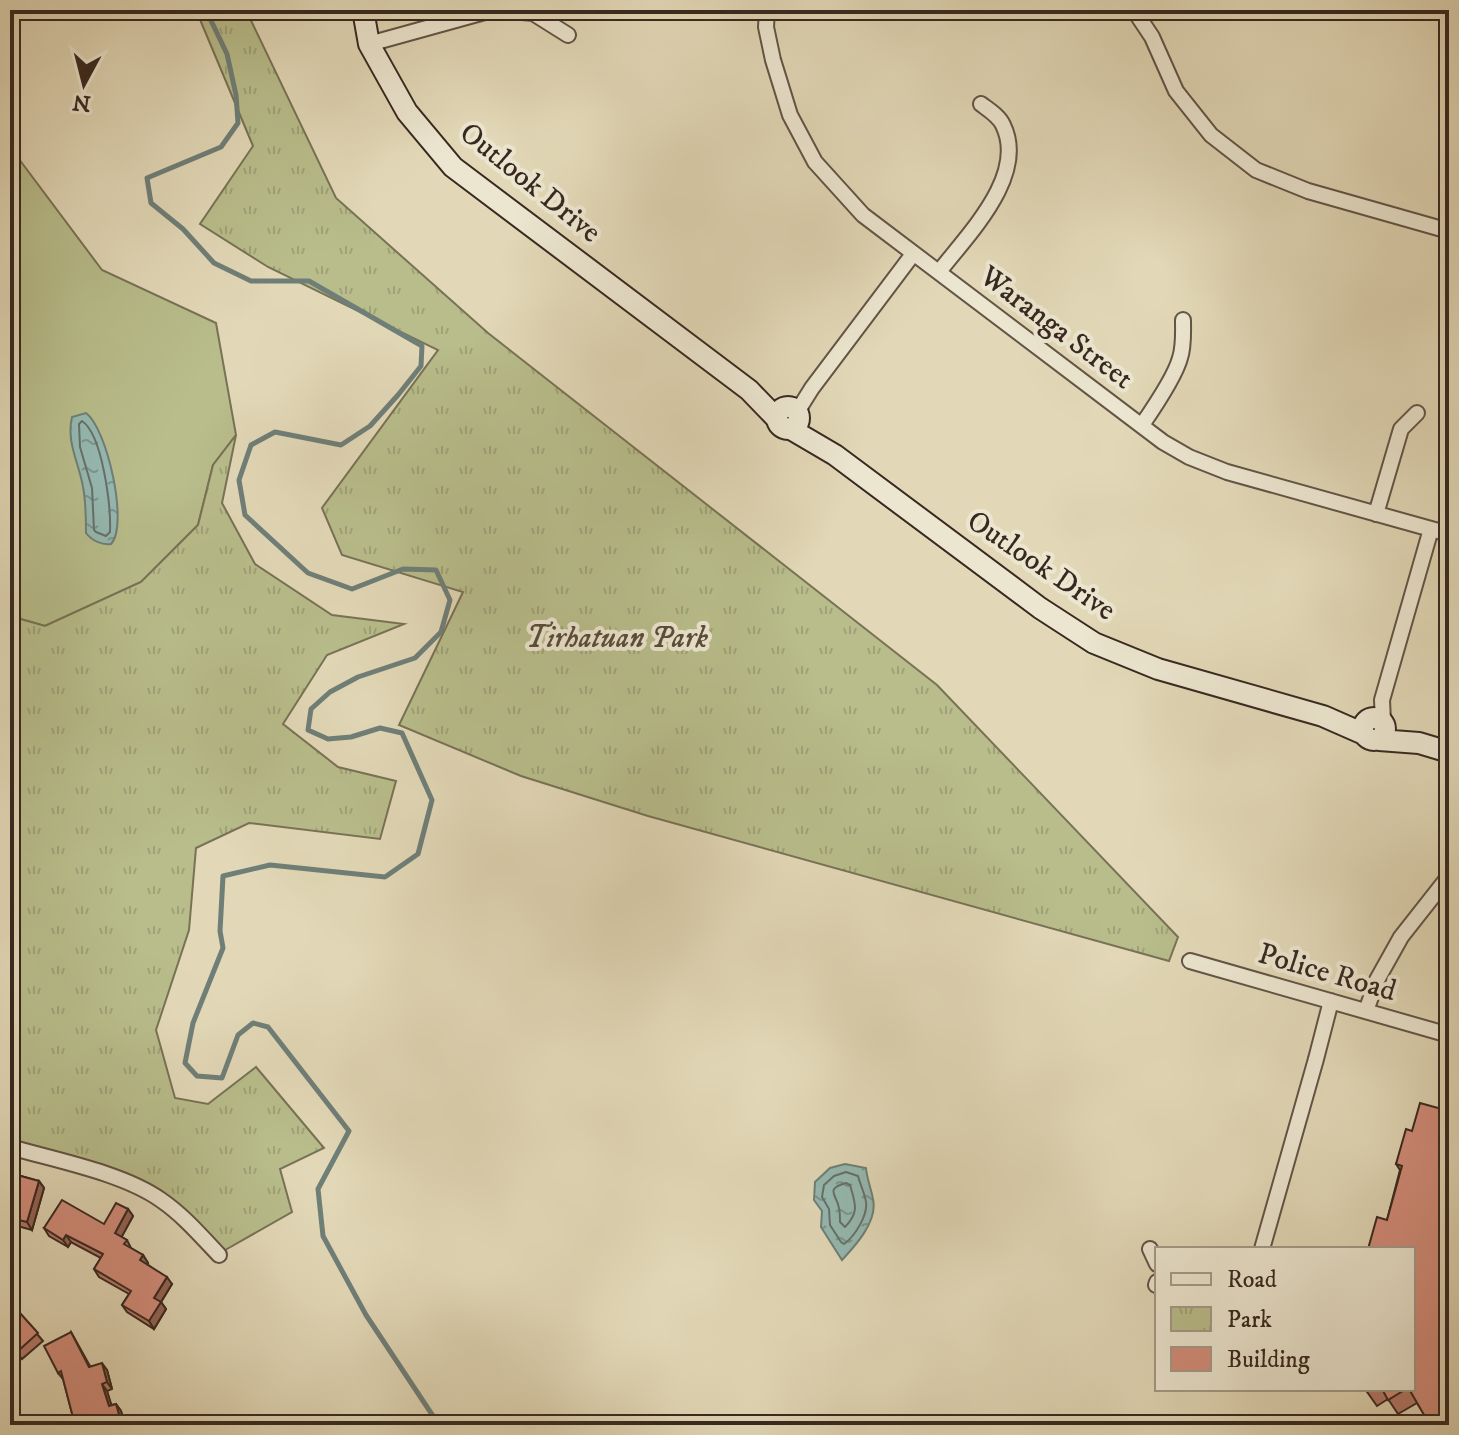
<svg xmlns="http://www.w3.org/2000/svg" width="1459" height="1435" font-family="'IM FELL DW Pica',serif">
	<defs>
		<pattern id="park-tufts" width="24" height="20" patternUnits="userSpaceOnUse" patternTransform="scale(2)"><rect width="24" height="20" fill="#b8bd8b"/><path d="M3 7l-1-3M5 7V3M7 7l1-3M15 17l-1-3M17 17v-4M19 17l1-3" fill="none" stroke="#9fa278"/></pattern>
		<pattern id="water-ripples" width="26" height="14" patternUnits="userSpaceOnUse" patternTransform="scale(2)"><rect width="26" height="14" fill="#95b9b2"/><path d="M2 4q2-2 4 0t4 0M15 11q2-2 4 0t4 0" fill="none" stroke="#7a9690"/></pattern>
	</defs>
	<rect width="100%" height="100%" fill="#e2d8b7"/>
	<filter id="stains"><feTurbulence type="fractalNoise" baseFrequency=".0025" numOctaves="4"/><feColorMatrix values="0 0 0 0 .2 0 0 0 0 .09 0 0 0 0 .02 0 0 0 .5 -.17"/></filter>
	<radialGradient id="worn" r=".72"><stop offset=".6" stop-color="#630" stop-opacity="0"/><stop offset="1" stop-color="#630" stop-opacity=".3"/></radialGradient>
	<!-- grass -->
	<path fill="#b8bd8b" stroke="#787256" stroke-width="2" d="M10,147L102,270L216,323L236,435L213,465L198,525L141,582L45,626L10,616Z"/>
	<!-- park -->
	<path fill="url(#park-tufts)" stroke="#787256" stroke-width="2" d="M196,10H246L336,198L488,333L937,685L1178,937L1169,961L648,816L521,776L399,725L463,592L342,555L322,508L438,350L268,267L200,224L253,146Z
		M236,435L222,503L255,564L332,615L404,624L327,655L283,724L338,767L396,781L380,839L249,823L196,848L189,930L156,1030L175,1098L208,1104L256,1067L324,1148L280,1169L292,1212L227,1249L219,1255L160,1199L10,1147V616L45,626L141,582L198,525L213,465Z"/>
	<!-- water -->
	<path fill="url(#water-ripples)" stroke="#6f7f78" stroke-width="2" d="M86,413C107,428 129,525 111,544C102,545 92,541 86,533C86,518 86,502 83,487C79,463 66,442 72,417Z
		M845,1164L866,1168C867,1179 871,1188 873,1199C878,1221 856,1245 842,1260L821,1227L822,1211L814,1200L815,1182L830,1168Z"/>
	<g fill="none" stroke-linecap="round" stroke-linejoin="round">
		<!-- shore -->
		<path stroke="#667069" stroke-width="2" d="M82,421C103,435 111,508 110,532L106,536L96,532L94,530L92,488L80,447L79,424Z
			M846,1172L858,1176C860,1184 865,1194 866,1202C868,1216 854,1237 844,1244L841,1242L830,1225L829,1209L822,1197L824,1185L834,1176Z
			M846,1183L850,1185C855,1203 860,1212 845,1227L840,1222C840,1218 840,1213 839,1208C837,1195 824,1189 846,1183Z"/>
		<!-- stream -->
		<path stroke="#6f7f78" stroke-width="5" d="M206,10L227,54L236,95L238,123L221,147L147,178L151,203L183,229L214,263L251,281H309L422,346L421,366L398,395L370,426L341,445L275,432L251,445L239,480L245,515L308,573L352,589L403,569L436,570L450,600L441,632L415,658L358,677L330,692L311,709L308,730L328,739L351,737L380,728L402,733L432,800L418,854L385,877L270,865L223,876L220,931L223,948L193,1023L185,1063L197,1076L222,1078L238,1035L253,1023L268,1027L349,1131L318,1189L323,1236L366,1315L439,1425"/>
		<defs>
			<path id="street" d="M499,10L533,13L568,35
				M767,10L766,27L773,60L790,115L815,162L863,215L1163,442L1189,457L1227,472L1449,534
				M1134,10L1152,37L1176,91L1211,135L1256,170L1308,191L1449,231
				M369,44L492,10
				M939,272C967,235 1028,176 1003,125C999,116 989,110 981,104
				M797,412L812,388L913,254
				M1142,425C1153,409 1175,377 1180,358C1184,346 1183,333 1183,320
				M1376,514L1401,429L1417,413
				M1383,721L1382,700L1431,529
				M1190,961L1449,1035
				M1366,1011L1377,980L1401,937L1449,876
				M10,1147C55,1160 123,1173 161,1200C183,1215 201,1236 219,1255
				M1150,1249L1157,1264
				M1262,1249L1316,1059L1331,1001
				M1156,1285L1157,1282
				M10,1424V1425"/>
			<path id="secondary" d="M363,10L369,44L407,112L453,167L749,390L777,419
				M777 418a11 11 0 1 1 22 0a11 11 0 1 1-22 0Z
				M789,428L835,455L1040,608L1094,643L1158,669L1323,716L1364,734
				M1363 729a11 11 0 1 1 22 0a11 11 0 1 1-22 0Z
				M1379,740L1419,743L1449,752"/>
		</defs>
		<!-- street casing -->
		<use href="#street" stroke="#625446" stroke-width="18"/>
		<!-- secondary casing -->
		<use href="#secondary" stroke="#372820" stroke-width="24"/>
		<!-- street -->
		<use href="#street" stroke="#ece6d0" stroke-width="14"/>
		<!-- secondary -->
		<use href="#secondary" stroke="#ece6d0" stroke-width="20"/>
	</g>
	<!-- wall -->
	<path fill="#b5796a" stroke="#372820" stroke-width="2" d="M1449,1111V1425H1431L1417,1403L1398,1414L1388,1399L1377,1406L1365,1389H1413V1249L1387,1220L1400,1170L1396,1164L1412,1131Z
		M10,1173L39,1181L44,1188L32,1230L10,1224Z
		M128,1209L133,1216L121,1237L127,1240L131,1248L143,1255L148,1263L147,1264L172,1284L161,1302L166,1309L154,1329L127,1312L122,1305L129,1294L99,1277L94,1269L101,1258L71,1242L68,1247L49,1236L44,1228L104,1224Z
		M10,1293L19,1303L15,1308L43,1341L22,1359L10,1345Z
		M71,1332L90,1366L107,1370L112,1389L107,1391L111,1405L116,1404L121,1411L125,1425H75L63,1379L58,1373Z"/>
	<!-- shaded-wall -->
	<path fill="#946356" stroke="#372820" stroke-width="2" d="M39,1181L44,1188L32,1230L27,1222Z
		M128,1209L133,1216L120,1240L115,1233Z
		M66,1235L71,1242L68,1247L63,1240Z
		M143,1255L148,1263L145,1267L140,1260Z
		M167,1277L172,1284L161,1302L166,1309L154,1329L149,1321L154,1298Z
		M14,1295L19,1303L15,1309L10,1302Z
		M102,1363L107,1370L112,1389L107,1382Z
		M102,1384L107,1391L114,1413L109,1406Z
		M116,1404L121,1411L125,1425L120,1418Z"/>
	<!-- building -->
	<path fill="#d38d7b" stroke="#372820" stroke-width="2" d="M1420,1103L1449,1111V1420H1427L1409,1389H1413V1249H1368L1377,1217L1387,1220L1402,1166L1396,1164L1406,1129L1412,1131Z
		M10,1173L39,1181L27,1222L10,1218Z
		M62,1200L104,1224L116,1203L128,1209L115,1233L127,1240L124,1244L143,1255L140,1260L167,1277L154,1298L161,1302L149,1321L122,1305L131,1291L94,1269L103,1254L66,1235L63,1240L44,1228Z
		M10,1302L38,1333L17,1352L10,1344Z
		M71,1332L89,1367L102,1363L107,1382L102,1384L109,1406L116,1404L120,1418L115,1419L117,1425H75L61,1371L58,1373L44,1346Z
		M1382,1389H1406L1388,1400Z"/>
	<g text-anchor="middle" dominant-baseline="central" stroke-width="8" stroke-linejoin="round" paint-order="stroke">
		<!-- street labels -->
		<g font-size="30" fill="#372820" stroke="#ece6d0">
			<text transform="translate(530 183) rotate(39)">Outlook Drive</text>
			<text transform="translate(1056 328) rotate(37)">Waranga Street</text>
			<text transform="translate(1041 566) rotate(34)">Outlook Drive</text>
			<text transform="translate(1327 973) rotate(16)">Police Road</text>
		</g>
		<!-- park labels -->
		<g font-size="30" font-style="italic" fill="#574d3b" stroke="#ece6d0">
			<text x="617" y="638">Tirhatuan Park</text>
		</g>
	</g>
	<!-- margin -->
	<rect width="1459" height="1435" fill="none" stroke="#e2d8b7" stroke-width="40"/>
	<rect x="12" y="12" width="1435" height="1411" fill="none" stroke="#372820" stroke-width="4"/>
	<rect x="20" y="20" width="1419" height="1395" fill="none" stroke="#372820" stroke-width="2"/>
	<!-- legend -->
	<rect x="1155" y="1247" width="260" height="144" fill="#ece6d0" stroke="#a49a8a" stroke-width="2"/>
	<rect x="1171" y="1273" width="40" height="12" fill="#ece6d0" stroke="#a49a8a" stroke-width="2"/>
	<text x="1227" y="1287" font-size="24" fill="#372820">Road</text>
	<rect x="1171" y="1307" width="40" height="24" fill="url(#park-tufts)" stroke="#a49a8a" stroke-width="2"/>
	<text x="1227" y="1327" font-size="24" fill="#372820">Park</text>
	<rect x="1171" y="1347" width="40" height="24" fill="#d38d7b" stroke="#a49a8a" stroke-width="2"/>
	<text x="1227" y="1367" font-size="24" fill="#372820">Building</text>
	<!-- north arrow -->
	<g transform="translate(84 84) rotate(187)" stroke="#ece6d0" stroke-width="6" paint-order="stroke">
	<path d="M0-6L14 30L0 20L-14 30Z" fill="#372820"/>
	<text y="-12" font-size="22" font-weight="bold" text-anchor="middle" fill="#372820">N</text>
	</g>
	<rect width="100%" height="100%" filter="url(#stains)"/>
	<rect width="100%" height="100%" fill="url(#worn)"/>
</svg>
